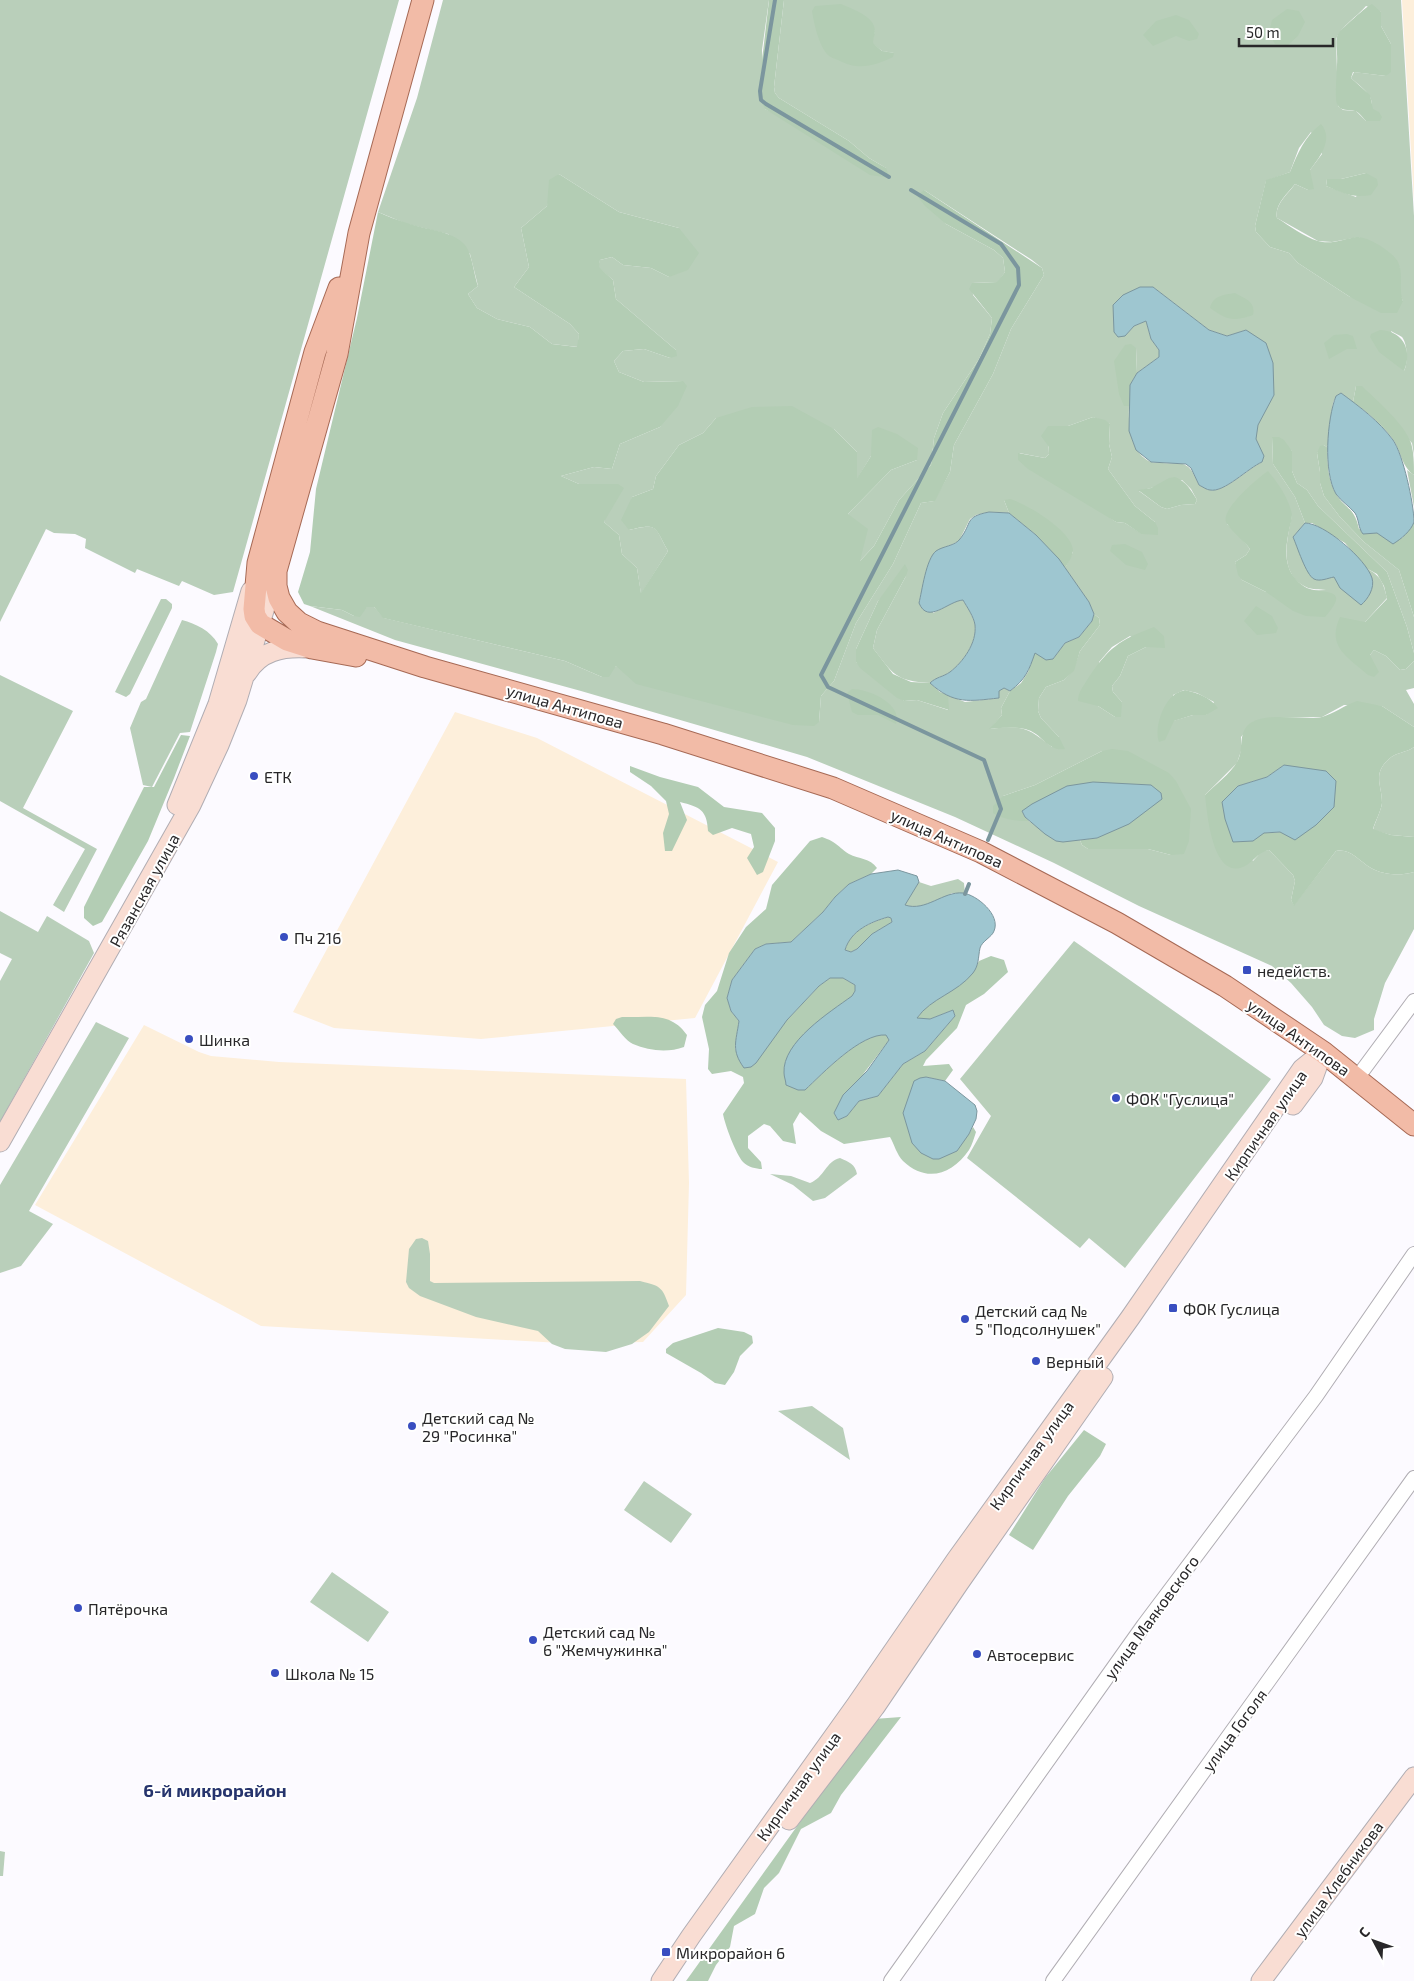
<svg xmlns="http://www.w3.org/2000/svg" width="1414" height="1981" font-family="'Exo 2',sans-serif">
	<rect width="100%" height="100%" fill="#fcfaff"/>
	<!-- industrial -->
	<path fill="#fdefdb" d="M1402,0H1414V201Z
		M455,712L537,738L778,862L695,1018L481,1039L334,1028L293,1012Z
		M144,1025L199,1052L211,1056L279,1062L686,1079L689,1183L686,1295L643,1342L578,1344L261,1326L35,1205Z"/>
	<!-- green -->
	<path fill="#b9cfba" fill-rule="evenodd" d="M0,0H399L233,592L214,595L182,581L179,586L137,569L135,573L85,548L86,539L75,534L54,533L46,529L0,622Z
		M443,0H769L762,50L765,109L886,168L869,158L849,141L779,98L775,93L774,87L784,0H1401L1414,216V455L1412,443L1356,386L1353,402L1341,393L1336,396L1333,403L1328,448L1324,445L1317,453L1320,472V483L1324,496L1340,517L1364,542L1399,570L1414,617V653L1407,627L1387,572L1318,506L1307,490L1297,483L1292,471V451L1272,437L1273,464L1295,497L1305,523L1293,537L1334,577L1372,579L1366,568C1381,576 1383,582 1387,598L1365,622L1370,655L1374,650L1386,656L1400,670L1406,669L1414,661V688L1406,690L1414,704V727L1382,706L1344,705L1322,717L1267,718L1253,722L1241,737V751L1237,763L1205,795L1253,861L1262,851L1269,850L1293,875L1295,881L1291,900L1294,905L1336,851C1350,848 1359,861 1371,868C1383,875 1401,876 1414,872V929L1385,983L1374,1019V1030L1355,1038L1342,1036L1324,1025L1312,1007L1291,983L1272,966L1139,906L1054,863L955,817L807,757L581,691L395,640L310,606L342,610L354,616L368,606L374,607L384,618L565,661L602,677L616,666L819,722L821,696L834,681L856,623L893,564L921,503L934,501L950,472L954,445L993,374L1011,329L1044,275L1042,268L1032,260L924,190L946,224L994,250L1003,258L1005,272L998,282L972,283L973,295L992,318L990,334L979,359L943,413L934,438L931,465L899,500L874,546L859,562L848,514L891,470L917,460L871,456L857,479V452L834,429L716,418L703,433L679,445L656,476L653,489L632,497L629,530C659,523 654,526 668,551L641,594L637,568L622,554L619,535L604,522L618,484H579L561,476L594,467L612,469L620,444L660,427L683,381L644,382L619,372L614,361L623,351L644,349L670,358L676,350L616,299L613,280L598,267L600,260L612,257L623,265L651,268L669,277L679,228L619,212L559,174L547,206L521,228L529,267L514,287L570,324L579,334L578,347L552,344L530,327L497,319L477,308L468,294L478,286L470,254L448,234L407,224L378,212L417,98ZM1366,6L1381,12V26L1391,44L1386,76L1354,72L1351,78C1368,93 1379,98 1366,121L1356,111L1343,110L1338,106L1336,39C1341,26 1357,17 1366,6ZM875,30L872,43L882,51L894,53L821,43ZM1311,132L1322,154L1310,170L1308,190L1295,184C1288,194 1274,205 1277,218L1318,241L1332,242L1359,237L1400,268V295L1403,301L1350,297L1298,263L1289,253L1270,247L1256,232L1255,226L1266,181L1290,172L1299,148ZM1366,173L1356,197L1326,186L1327,179H1341ZM1153,287L1209,330L1227,336L1246,330L1274,395C1267,408 1253,425 1256,440C1258,448 1264,453 1262,462C1249,468 1224,493 1210,490C1207,490 1203,487 1199,485C1188,461 1188,464 1162,463C1159,462 1154,463 1151,462C1115,446 1133,378 1136,348L1137,373L1159,357V350L1151,339L1146,321L1134,326L1125,336ZM1391,331C1394,333 1399,335 1402,337C1408,345 1408,363 1404,371ZM1093,417L1110,424L1109,444L1112,457L1108,469L1135,506L1155,522L1142,534L1125,523L1116,522L1019,453L1045,458L1049,454L1048,426H1068ZM1182,480L1191,489L1197,500L1195,504L1181,505L1167,509L1161,507L1139,491ZM1004,500L1073,552L1065,568L1089,602L1094,614L1099,618L1100,625L1080,651L1073,671L1064,680L1046,687L1039,698L1038,711L1041,718L1059,737L1052,747C1027,727 1022,725 990,729L1002,715L1001,708L1010,691L1004,688L998,691L999,698L965,702L948,695V710L917,700L904,701L856,662V649L878,601L906,576L877,630L873,648C893,674 895,681 930,683C936,677 943,677 950,672C963,662 977,643 975,625C974,617 967,607 963,600L957,601L933,613L935,552L959,541L970,519L976,515L989,512L1009,513ZM1292,515C1287,540 1278,573 1306,587C1312,590 1320,589 1326,590L1266,592L1242,580L1235,562L1246,555L1250,549L1242,539L1227,524ZM1130,636L1146,647L1128,656L1120,676L1112,686L1113,692L1122,702L1115,717L1098,706L1099,662L1112,647ZM1184,690L1197,693L1214,702L1206,715H1193L1173,721V695ZM1102,751L1171,855L1148,849H1088L1082,845L1080,840L1056,841L1029,821L1003,796L1035,785Z
		M1407,470L1414,475V507Z
		M161,599H166L172,604V608L130,694L126,697L115,692Z
		M182,620C196,624 210,630 218,644L216,652L190,732L180,733L152,787L143,785L130,728L141,702L146,699Z
		M0,675L73,711L23,808L97,849L64,912L53,905L85,849L0,801Z
		M1414,747V837L1391,835L1373,830C1375,822 1381,811 1382,803C1382,785 1372,774 1389,759C1396,752 1406,753 1414,747Z
		M958,879L964,883L965,894L952,893L941,900L923,906L911,907L904,905L919,882L931,886Z
		M0,911L38,932L47,916L89,941L94,953L0,1122V981L12,959L0,953Z
		M1074,941L1271,1079L1125,1268L1089,1238L1080,1248L967,1158L991,1116L960,1079Z
		M96,1022L129,1038L29,1211L53,1224L21,1266L0,1273V1185Z
		M840,1158C849,1162 855,1164 857,1174L825,1198L813,1201L793,1185L770,1174L791,1176L810,1183C824,1178 826,1161 840,1158Z
		M422,1238L428,1241L430,1254V1281L434,1283L640,1281C660,1286 662,1286 669,1306L649,1332L632,1344L606,1352L565,1349L552,1344L538,1331L476,1317L420,1296L409,1288L406,1282L409,1249L416,1239Z
		M812,1406L843,1428L850,1460L778,1411Z
		M644,1481L692,1514L671,1543L624,1510Z
		M332,1572L389,1612L368,1642L310,1602Z
		M0,1851L5,1852L3,1876H0Z"/>
	<!-- forest -->
	<path fill="#b3cdb4" fill-rule="evenodd" d="M769,0H784L774,87L775,93L779,98L849,141L869,158L886,168L890,178L870,175L765,109L758,95Z
		M841,4C852,9 875,16 875,31C875,35 873,39 873,43L882,51L894,53L893,57C874,66 858,71 838,60C835,59 830,57 828,55C819,46 814,24 812,11L815,6Z
		M1372,4L1381,12V26L1391,44V72L1386,76L1353,72L1351,78L1370,95L1373,109L1379,112L1382,117L1380,121H1366C1363,118 1359,112 1355,111C1348,109 1341,112 1337,104C1334,98 1338,64 1337,54C1337,48 1335,40 1338,34C1340,30 1368,5 1372,4Z
		M1287,9L1299,11L1305,22L1298,36L1288,45L1275,44L1269,33L1272,20Z
		M1176,15L1189,20L1199,34L1197,39L1189,41L1176,36L1153,46L1143,35L1156,21Z
		M1321,124C1334,139 1320,157 1310,170L1314,189L1308,190L1295,184C1287,194 1274,205 1277,218C1290,226 1304,237 1318,241C1331,245 1344,239 1356,237C1368,236 1393,252 1398,262C1404,274 1398,289 1403,301L1397,313H1381L1350,297L1298,263L1289,253L1270,247L1256,232L1255,226L1266,180L1290,172C1298,153 1304,137 1321,124Z
		M1366,173L1377,179L1378,185L1371,195C1351,198 1343,193 1326,186L1327,179H1341Z
		M559,174L619,212L679,228L699,253L688,270L669,277L651,268L623,265L612,257L600,260L599,267L613,280L616,299L676,350L677,356L670,358L644,349L623,351L614,361L619,372L644,382L683,381L687,386L678,406L660,427L620,444L612,469L594,467L561,476L579,484H618L624,488L604,522L619,535L622,554L637,568L641,593L668,551C654,526 658,523 629,530L621,520L632,497L653,489L656,476L679,445L703,433L716,418L752,407L792,406L834,429L857,452V478L871,456L872,430L878,427L897,434L918,448L917,460L891,470L848,514L868,529L860,561L874,546L899,500L931,465L934,438L943,413L979,359L990,334L992,318L969,289L972,283L997,282L1005,272L1003,258L994,250L946,224L925,206L917,196L924,190L1042,268L1044,275L1011,329L993,374L954,445L950,472L935,501L921,503L893,564L856,623L834,681L821,696L819,722L814,726L793,725L636,684L616,666L609,677H602L565,661L383,618L374,607H367L360,617L354,616L342,610L310,606L304,604L298,592L310,552L316,489L357,318L378,212C387,216 397,220 407,223C425,230 452,230 465,245C472,253 474,275 478,286L468,294L477,308L497,319L530,327L552,344L577,347L579,334L570,324L514,287L529,267L521,228L547,206L549,180Z
		M1235,293C1246,299 1256,302 1253,315C1232,322 1227,320 1210,308C1213,295 1224,295 1235,293Z
		M1380,330C1403,331 1413,350 1404,371L1379,352L1370,337L1371,334Z
		M1347,334L1353,336L1357,349H1347L1329,359L1324,343L1334,335Z
		M1131,344L1136,348L1137,373L1130,385V406H1124L1119,394L1114,361L1125,345Z
		M1356,386H1362C1377,401 1404,423 1411,443C1414,453 1414,464 1414,475C1402,467 1401,452 1394,441C1384,426 1367,412 1353,402Z
		M1093,417L1105,420L1110,424L1109,444L1112,457L1108,469L1135,506L1155,522L1158,528V535L1141,534L1125,523L1116,522L1028,469L1018,460V453L1045,458L1049,454V447L1041,436L1048,426H1068Z
		M1272,437H1279L1284,440L1292,451V471L1297,483L1307,490L1318,506L1387,572L1407,627L1414,653V661L1406,669L1400,670L1386,656L1374,650L1370,655L1379,672L1374,677L1368,675C1348,657 1326,647 1340,617L1365,622L1387,599L1384,586L1377,574L1366,568L1345,543L1312,523H1305L1295,497L1273,464Z
		M1324,445L1328,448C1327,464 1328,480 1336,494C1346,510 1354,506 1359,529L1402,538L1414,522V617L1399,570L1364,542L1340,517L1324,496L1320,483V472L1317,453L1320,446Z
		M1268,471C1278,483 1289,498 1292,515C1292,518 1291,523 1290,526C1287,540 1284,554 1289,568C1291,575 1300,585 1307,588C1324,595 1352,586 1325,617L1306,616L1293,611L1266,592L1242,580L1238,575L1235,562L1246,555L1250,549C1244,541 1230,530 1226,522C1221,509 1258,478 1268,471Z
		M1175,477C1186,481 1191,490 1197,500L1195,504L1181,505L1167,509L1161,507L1138,490L1151,488L1169,478Z
		M1010,499C1027,504 1072,531 1073,550C1073,556 1068,563 1065,568L1036,535L1009,513L1004,500Z
		M1125,544L1142,552L1148,564L1145,570L1126,565L1110,551L1112,545Z
		M905,564L908,570L906,576L877,630L873,648L893,674L911,682L930,683L940,692L948,695L949,710L917,700L904,701L897,698L860,668L856,662V649L878,601Z
		M1256,606L1272,616L1278,628L1276,633L1257,635L1244,621Z
		M1094,614L1099,618L1100,625L1080,651L1074,671L1064,680L1046,687L1039,698L1038,711L1041,718L1059,737L1065,749C1048,752 1042,734 1028,730C1015,726 1003,728 989,729L1002,715L1001,708L1010,691L1021,683L1028,672L1035,652L1053,659L1065,643L1079,637L1092,621Z
		M1154,627L1164,636L1165,648L1146,647L1128,656L1120,676L1112,686L1113,692L1122,702L1121,717H1115L1098,706L1078,701C1078,692 1083,687 1087,680C1108,648 1119,640 1154,627Z
		M852,689C869,689 903,704 896,724L878,715H858L852,712L847,693Z
		M1185,690C1197,693 1210,697 1218,708L1206,715H1193L1174,721L1165,740L1159,742C1154,729 1162,704 1174,695C1176,693 1181,691 1185,690Z
		M1357,701L1382,706L1414,727V747C1406,753 1396,752 1389,759C1372,774 1382,785 1382,803C1381,811 1375,822 1373,829L1391,835L1414,837V872C1401,876 1383,875 1371,868C1359,861 1350,848 1336,851L1294,906L1291,900L1295,881L1293,875L1269,850C1257,852 1252,865 1240,868C1212,875 1207,812 1205,795C1214,786 1231,773 1237,762C1244,751 1238,737 1247,726C1261,710 1303,721 1322,717C1333,714 1345,705 1357,701ZM1284,765L1280,832L1264,833L1238,786L1267,777Z
		M181,735L190,736L174,778L148,841L102,922L93,926L84,918V907L144,787H154Z
		M1112,749L1128,751L1169,773L1176,781L1191,809L1189,841L1184,854L1171,855L1148,849H1088L1082,845L1080,840L1097,838L1162,799L1022,811L1025,817L1029,821C1017,821 1004,820 993,813V806L1003,796L1035,785L1102,751Z
		M630,766L660,777L698,787L724,807L762,813L775,828V841L763,872L757,875L747,858L754,847L751,834L732,828L713,835L708,831C707,810 700,807 680,802L687,820L672,851H665L663,833L669,814L666,801L651,786L630,772Z
		M822,837C837,842 838,847 849,854C859,859 870,858 877,868L871,874L849,884L835,897L823,912L791,942L766,944L755,949L732,980L727,998L731,1011L739,1021L735,1050L787,1020L819,986L830,978H843L855,985V991L805,1090C823,1073 860,1034 886,1034L889,1040L834,1113L838,1120L847,1116L859,1101L878,1096L903,1064L925,1051L955,1016L953,1010L930,1019H916C935,992 963,994 979,961L991,956L1004,960L1008,972L984,994L966,1005L957,1028L926,1060L923,1066L949,1064L953,1070L945,1081L926,1077L969,1134L973,1127L976,1132C974,1138 972,1145 969,1150C952,1175 926,1183 903,1161C897,1155 894,1144 890,1137L844,1144L821,1131L800,1112L793,1124L796,1144L783,1141L770,1126L764,1124L748,1136V1148L761,1162L762,1169C756,1169 748,1167 743,1162C736,1154 725,1125 723,1114L744,1083L743,1077L731,1071L712,1074L708,1069L709,1049L702,1017L705,1005L717,991L729,953L746,927L766,909L772,885L810,841Z
		M888,917L891,918L892,922L872,934L857,949L851,952L845,950C851,930 870,923 888,917Z
		M622,1017C649,1018 670,1011 687,1035L684,1047C668,1053 649,1051 633,1044C626,1041 619,1030 613,1024L616,1019Z
		M718,1328L744,1332L752,1336L753,1343L740,1356L734,1372L725,1385L715,1383L701,1373L666,1353V1349L673,1343Z
		M1084,1430L1106,1444L1100,1456L1068,1496L1033,1550L1009,1535L1045,1478Z
		M901,1717L841,1795L831,1813L801,1829L779,1873L764,1888L755,1914L734,1926L730,1947L716,1965L708,1981H686L874,1719Z"/>
	<!-- water -->
	<path fill="#9ec6d0" stroke="#7b969e" fill-rule="evenodd" d="M1140,287H1153L1209,330L1227,336L1246,330L1266,343L1273,363L1274,395L1258,425L1256,439L1264,456L1262,462C1248,468 1224,493 1210,490C1207,490 1203,487 1199,485L1191,468L1186,464L1151,462L1136,450L1129,431L1130,385L1137,373L1159,357V350L1151,339L1146,321L1134,326L1125,336L1118,337L1114,332L1113,305L1123,295Z
		M1341,393C1360,407 1379,421 1393,440C1403,454 1414,504 1414,522C1411,531 1401,539 1393,544L1377,533L1363,534C1358,528 1359,519 1355,513C1349,506 1341,501 1336,494C1323,472 1327,419 1336,396Z
		M989,512L1009,513L1036,535L1059,559L1089,602L1094,614L1092,621L1079,637L1065,643L1053,659L1046,660L1035,653C1029,670 1026,679 1010,691L1004,688L999,691V698C970,701 954,705 930,683C936,677 943,677 950,672C963,662 977,643 975,625C974,617 967,607 963,600C948,601 928,625 919,603C922,591 926,559 936,551C943,546 955,546 960,539C973,522 964,517 989,512Z
		M1305,523C1324,523 1366,559 1372,578C1375,588 1368,599 1361,605L1340,588L1334,577C1328,578 1320,582 1314,579C1306,575 1297,546 1293,537Z
		M1284,765L1326,771L1336,781L1334,807L1316,825L1295,840L1280,832L1264,833L1253,841L1233,842L1225,819L1222,802L1238,786L1267,777Z
		M1093,782L1151,785L1161,793L1162,799L1129,824L1097,838L1063,842L1056,841L1045,834L1025,817L1022,811L1032,804L1067,786Z
		M898,870L917,876L919,882L905,905C926,912 943,891 963,893C977,895 1001,915 994,931C992,937 982,941 980,948C978,958 979,965 973,973C957,993 931,998 917,1018L930,1019L953,1010L955,1016L925,1051L903,1064L878,1096L859,1101L847,1116L838,1120L834,1113L843,1095L867,1071L889,1040L886,1035C861,1033 823,1073 805,1090H798L786,1085C786,1081 784,1077 784,1073C782,1042 830,1012 852,996L855,991V985L843,978H830L819,986L787,1020L756,1063L751,1067L744,1068C731,1050 736,1042 739,1021L731,1011L727,998L732,980L755,949L766,944L791,942L823,912L835,897L849,884L871,874ZM888,917L891,918L892,922L872,934L857,949L851,952L845,950C851,930 871,922 888,917Z
		M926,1077L945,1081L975,1105L977,1111L976,1119L969,1134L957,1151L939,1159H933L921,1153L912,1143L903,1113L914,1081L920,1078Z"/>
	<g fill="none" stroke-linecap="round" stroke-linejoin="round">
		<!-- stream -->
		<path stroke="#7b969e" stroke-width="4" d="M775,0L760,91L761,100L766,104L889,177
			M911,190L1001,244L1018,268L1019,285L821,675L828,687L984,760L1001,809L988,840
			M965,894L969,884"/>
		<defs>
			<path id="street" d="M1357,1078L1414,1001
				M891,1981L1144,1625L1316,1396L1414,1254
				M1053,1981L1414,1478"/>
			<path id="secondary" d="M247,673C260,651 282,647 305,648
				M177,805L218,704L251,591
				M1293,1105L1313,1078L1322,1053
				M0,1142L191,805L219,745L237,700L275,574
				M789,1820L875,1707L959,1583L1103,1377
				M661,1981L691,1936L856,1705L956,1560L1130,1318L1302,1069L1323,1052
				M1261,1981L1414,1777"/>
			<path id="primary" d="M423,0L359,233L337,354L276,571V586L279,598L287,612L299,623L317,632L425,667L663,734L833,788L981,852L1117,923L1225,986L1323,1052L1414,1125
				M339,288L315,352L258,563L254,609L255,616L260,624L287,640L312,648L356,656"/>
		</defs>
		<!-- street casing -->
		<use href="#street" stroke="#b0adb3" stroke-width="16"/>
		<!-- secondary casing -->
		<use href="#secondary" stroke="#b0adb3" stroke-width="21"/>
		<!-- primary casing -->
		<use href="#primary" stroke="#a66955" stroke-width="23"/>
		<!-- street -->
		<use href="#street" stroke="#fff" stroke-width="14"/>
		<!-- secondary -->
		<use href="#secondary" stroke="#f9ddd3" stroke-width="19"/>
		<!-- primary -->
		<use href="#primary" stroke="#f2bba7" stroke-width="21"/>
	</g>
	<!-- markers -->
	<g fill="#394ec0" stroke="#fff" stroke-width="2">
		<circle cx="254" cy="776" r="5"/>
		<circle cx="284" cy="937" r="5"/>
		<rect x="1242" y="965" width="10" height="10" rx="2.5"/>
		<circle cx="189" cy="1039" r="5"/>
		<circle cx="1116" cy="1098" r="5"/>
		<rect x="1168" y="1303" width="10" height="10" rx="2.5"/>
		<circle cx="965" cy="1319" r="5"/>
		<circle cx="1036" cy="1361" r="5"/>
		<circle cx="412" cy="1426" r="5"/>
		<circle cx="78" cy="1608" r="5"/>
		<circle cx="533" cy="1640" r="5"/>
		<circle cx="977" cy="1654" r="5"/>
		<circle cx="275" cy="1673" r="5"/>
		<rect x="661" y="1947" width="10" height="10" rx="2.5"/>
	</g>
	<g text-anchor="middle" dominant-baseline="central" stroke-width="4" stroke-linejoin="round" paint-order="stroke">
		<!-- street labels -->
		<g font-size="16" fill="#282729" stroke="#fff">
			<text transform="translate(565 706) rotate(16)">улица Антипова</text>
			<text transform="translate(947 838) rotate(24)">улица Антипова</text>
			<text transform="translate(144 890) rotate(-61)">Рязанская улица</text>
			<text transform="translate(1299 1037) rotate(35)">улица Антипова</text>
			<text transform="translate(1265 1125) rotate(-55)">Кирпичная улица</text>
			<text transform="translate(1031 1455) rotate(-54)">Кирпичная улица</text>
			<text transform="translate(1151 1617) rotate(-54)">улица Маяковского</text>
			<text transform="translate(1234 1730) rotate(-54)">улица Гоголя</text>
			<text transform="translate(798 1786) rotate(-54)">Кирпичная улица</text>
			<text transform="translate(1338 1879) rotate(-54)">улица Хлебникова</text>
		</g>
		<!-- poi labels -->
		<g font-size="16" fill="#282729" stroke="#fff" text-anchor="start">
			<text x="264" y="776">ЕТК</text>
			<text x="294" y="937">Пч 216</text>
			<text x="1257" y="970">недейств.</text>
			<text x="199" y="1039">Шинка</text>
			<text x="1126" y="1098">ФОК "Гуслица"</text>
			<text x="1183" y="1308">ФОК Гуслица</text>
			<text x="975" y="1310">Детский сад №<tspan x="975" dy="18">5 "Подсолнушек"</tspan></text>
			<text x="1046" y="1361">Верный</text>
			<text x="422" y="1417">Детский сад №<tspan x="422" dy="18">29 "Росинка"</tspan></text>
			<text x="88" y="1608">Пятёрочка</text>
			<text x="543" y="1631">Детский сад №<tspan x="543" dy="18">6 "Жемчужинка"</tspan></text>
			<text x="987" y="1654">Автосервис</text>
			<text x="285" y="1673">Школа № 15</text>
			<text x="676" y="1952">Микрорайон 6</text>
		</g>
		<!-- neighbourhood labels -->
		<g font-size="18" font-weight="bold" fill="#26346d" stroke="#fff">
			<text x="215" y="1790">6-й микрорайон</text>
		</g>
	</g>
	<!-- north arrow -->
	<g transform="translate(1374 1941) rotate(311)" stroke="#ffffff" stroke-width="4" paint-order="stroke">
	<path d="M0-4L9 19L0 12L-9 19Z" fill="#282729"/>
	<text y="-8" font-size="14" font-weight="bold" text-anchor="middle" fill="#282729">С</text>
	</g>
	<!-- scale -->
	<path d="M1239 38v8h94v-8" fill="none" stroke="#282729" stroke-width="2.5"/>
	<text x="1246" y="38" font-size="15" fill="#282729" stroke="#ffffff" stroke-width="4" paint-order="stroke">50 m</text>
</svg>
